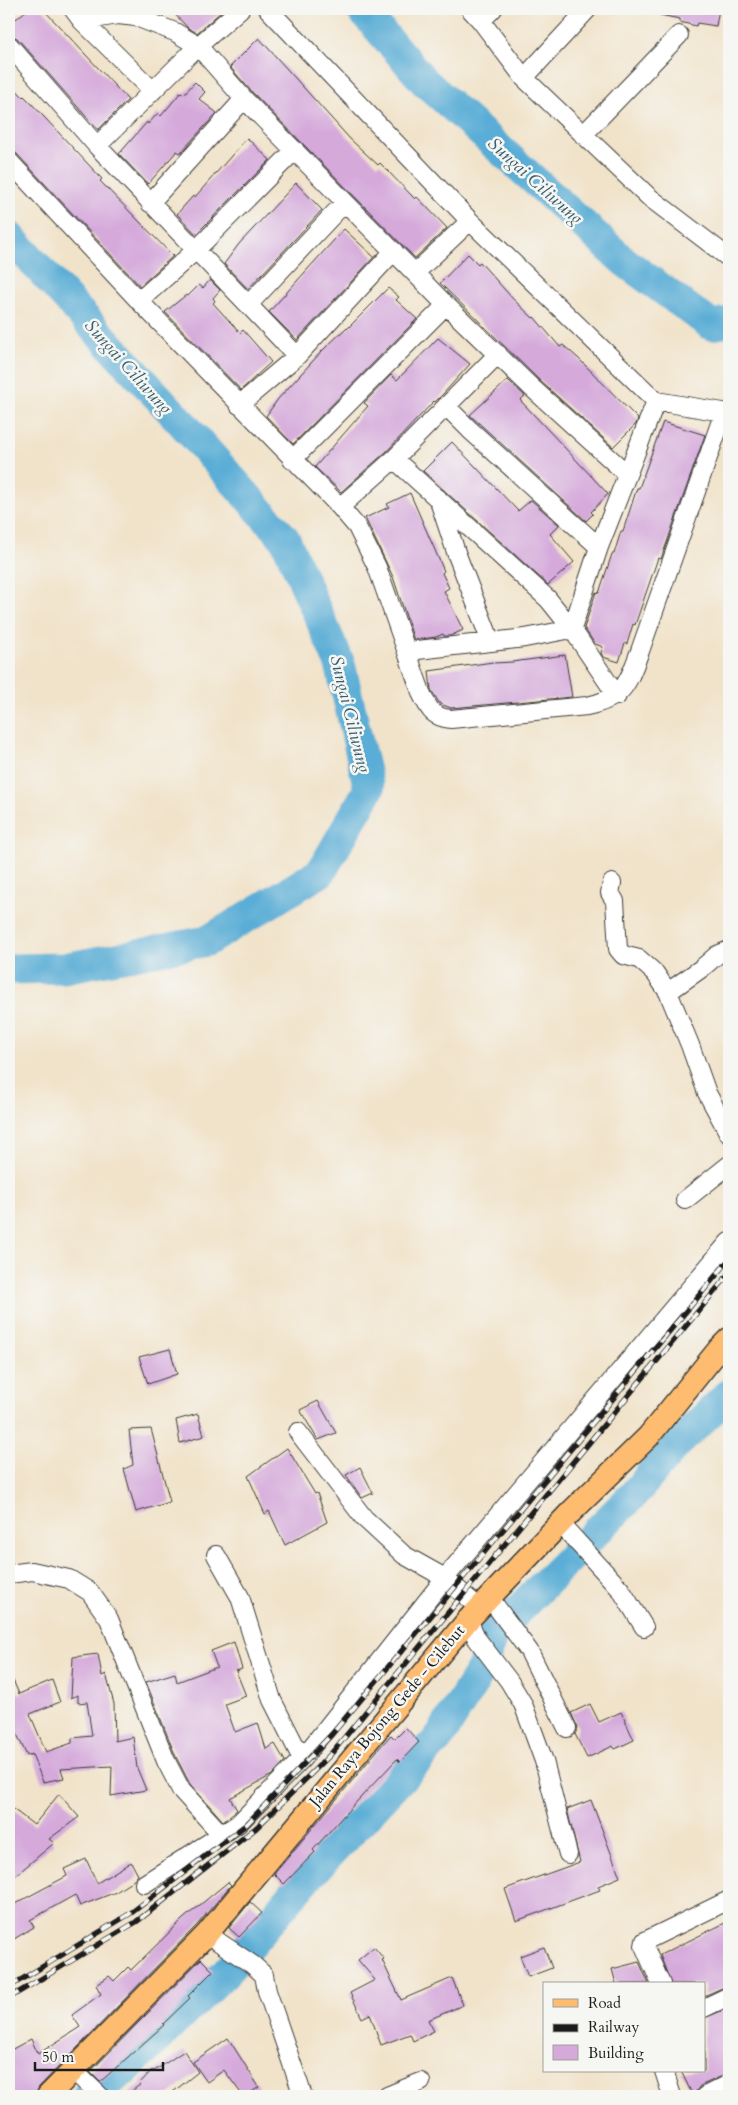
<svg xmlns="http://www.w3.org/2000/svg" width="738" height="2105" font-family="Cardo,serif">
	<rect width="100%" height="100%" fill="#f6f6f2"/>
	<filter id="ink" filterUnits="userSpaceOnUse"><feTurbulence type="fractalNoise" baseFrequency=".02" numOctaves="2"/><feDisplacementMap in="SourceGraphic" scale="10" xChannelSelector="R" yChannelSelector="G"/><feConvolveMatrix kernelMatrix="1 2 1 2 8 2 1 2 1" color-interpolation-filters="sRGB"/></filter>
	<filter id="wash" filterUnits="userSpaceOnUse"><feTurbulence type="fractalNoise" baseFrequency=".0096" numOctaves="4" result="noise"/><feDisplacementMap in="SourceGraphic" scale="20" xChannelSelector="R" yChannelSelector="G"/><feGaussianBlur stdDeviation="1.12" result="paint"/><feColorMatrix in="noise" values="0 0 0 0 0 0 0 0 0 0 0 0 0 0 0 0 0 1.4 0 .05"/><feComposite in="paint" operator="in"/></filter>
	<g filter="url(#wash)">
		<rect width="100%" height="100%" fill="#f1e3ca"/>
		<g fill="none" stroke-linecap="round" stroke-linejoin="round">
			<!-- river -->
			<path stroke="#5aadd6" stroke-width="31" d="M361,9L424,81L625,262L711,325L729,322
				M9,236L182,423L285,539L340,664L369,789L321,872L207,941L64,968L9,969
				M88,2096L125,2070L225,1973L302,1884L439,1738L482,1669L492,1636L634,1494L677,1444L729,1394"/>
		</g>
		<g id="blocks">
			<!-- building -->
			<path fill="#d5aadb" d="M28,9H43L128,100L98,130L17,38L9,35V10L16,19Z
				M170,9H224L197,33L188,28Z
				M661,9H719L716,26L697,23L696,26L680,22V19L660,15Z
				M259,38L350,139L378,165L380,163L415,199L417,197L447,228L415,258L252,92L230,67Z
				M9,82L23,97L24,96L30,102L102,179L100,181L173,256L140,286L17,154L9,149Z
				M195,82L205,92L199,99L217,113L180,153L177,151L148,184L119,154L147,122L148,124L158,113L161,116L181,92L184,94Z
				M247,138L270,160L196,234L177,214L193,196L195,197Z
				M296,183L322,210L248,289L224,264L239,244Z
				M344,229L374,257L297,340L269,312Z
				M468,254L478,264L480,262L513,299L533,318L534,317L560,347L563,345L578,358L638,419L636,424L613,447L538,379L440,283Z
				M210,280L220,290L213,298L215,301L213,303L240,333L243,330L271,362L241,390L165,312L186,295L188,296L199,285L203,288Z
				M388,288L399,297L396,300L417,319L293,444L266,416L278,399L322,351L346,328L347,329Z
				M438,338L470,364L443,394L435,402L434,401L387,451L341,492L315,467L368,406L364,403L391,375L397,380Z
				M508,380L525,396L520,400L608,494L591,512L593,514L586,521L470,415Z
				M663,422L705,435L661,559L658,558L635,625L633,624L627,644L625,643L619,662L603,657L601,653L603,647L595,644L584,628L596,592L599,593L612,554H614L621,531H623L637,488H639Z
				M452,442L518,511L531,500L559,525L550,534L574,562L548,585L423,471Z
				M410,493L444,571L442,573L449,588L444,591L463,630L450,636H444L443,634L436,637L414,640L393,577L365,518L389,507L387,504Z
				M565,655L572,697L451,708L440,704L431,690L429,671L493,662L494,663L512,662Z
				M170,1349L177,1374L148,1384L139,1357Z
				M318,1401L336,1433L318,1440L300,1410Z
				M198,1414L204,1436L180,1443L176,1420Z
				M151,1429L170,1502L136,1512L124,1469L133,1465L129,1430Z
				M287,1448L315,1494L317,1493L327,1522L285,1545L269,1511L265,1514L248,1476Z
				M360,1467L373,1493L362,1498L346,1475Z
				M234,1642L242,1669L236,1671L246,1696L225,1704L235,1732L258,1723L266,1749L275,1744L285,1761L272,1775L230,1798L237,1810L223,1821L190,1784L176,1757L146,1682L175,1673L177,1682L217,1667L211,1651Z
				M98,1654L102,1676L106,1674L114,1704L115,1741L133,1737L137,1768L146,1790L111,1796L112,1766L61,1769L64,1778L43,1782L32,1754L27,1756L9,1717V1671L19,1694L52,1680L60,1702L30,1714L46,1752L72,1743V1738L92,1736L87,1702L78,1703V1695L71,1698L73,1657Z
				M590,1704L599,1722L621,1712L634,1740L615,1749L613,1746L587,1758L575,1734L578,1728L571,1713Z
				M406,1728L419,1742L400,1762L397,1759L345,1814L313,1850L315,1852L284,1884L274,1874L382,1745L391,1735L395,1739Z
				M59,1794L79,1817L49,1839L54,1843L9,1881V1806L34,1825Z
				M591,1800L620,1877L598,1886L600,1890L516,1921L505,1889L580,1862L567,1809Z
				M86,1859L97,1883L131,1862L138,1875L134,1880L116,1892L80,1906L75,1895L30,1920L34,1927L9,1942V1907L67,1876L64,1869Z
				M228,1882L231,1885L197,1925L39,2087L35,2096H9V2051L31,2039L38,2054L80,2027L72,2015L101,1994L96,1985L109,1976L114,1981L128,1967L131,1970L183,1919Z
				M250,1902L262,1913L239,1937L229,1928Z
				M729,1921V1985L704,1996V1984H671L660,1955Z
				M374,1947L384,1959L382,1960L401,2000L452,1978L463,2005L428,2020L434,2031L413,2041L410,2034L381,2045L370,2014L362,2018L350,1993L375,1980L358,1960Z
				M544,1947L552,1968L528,1977L520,1956Z
				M201,1959L213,1971L188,1996L190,1998L163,2024L164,2025L100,2082L90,2072Z
				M639,1962L649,1984H616L612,1969Z
				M729,2008V2073L700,2086L693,2096L681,2071H704V2018Z
				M228,2038L259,2087L246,2096H243L224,2070L207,2082L193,2062Z
				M184,2051L198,2072L168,2096H125L141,2084L140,2083L152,2070L154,2071Z"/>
		</g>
	</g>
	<g filter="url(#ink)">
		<use href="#blocks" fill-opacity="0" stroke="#3c3a36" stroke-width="1"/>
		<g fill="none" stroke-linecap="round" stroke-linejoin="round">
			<defs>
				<path id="minor" d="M73,9L82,21L153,91
					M268,9L470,221L656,401L729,413
					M470,9L481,21
					M493,9L481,21L524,78L649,197L729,258
					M82,21L118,15L136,17L175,32L198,46L244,99L446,305L531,387L627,474
					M9,45L97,146L297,356
					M524,78L588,9
					M583,135L679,35
					M97,146L198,46L240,9
					M9,161L139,301L340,507L357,527L377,567L422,695C430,711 433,717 451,719L587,706C625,698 627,684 640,651L724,412
					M150,203L244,99
					M415,273L470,221
					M139,301L196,250L295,150
					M249,304L345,202
					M239,405L297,356L394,251
					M446,406L470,430L599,547
					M394,459L548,599L572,629L617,696
					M292,460L446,305
					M438,498L457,555L491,642L525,638L572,629L599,547L656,401
					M340,507L394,459L498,354
					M408,651L491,642
					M612,883L610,893L615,901L618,949L623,955L639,959L655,973L668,992L690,1045L707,1093L729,1134
					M668,992L702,968L717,955L729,950
					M685,1200L729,1165
					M298,1432L364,1518L404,1555L445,1578L479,1608
					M560,1523L621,1590L644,1627
					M216,1555L240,1597L272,1700L302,1759
					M9,1574L32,1571L69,1579L90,1592L109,1619L166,1761L181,1790L222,1835
					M489,1597L529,1651L567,1728
					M468,1620L477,1639L509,1681L523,1704L544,1761L568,1854
					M144,1884L238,1824L302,1759L445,1578L729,1242
					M207,1934L253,1965L264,1975L267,1991L303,2096
					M661,1984L644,1946L645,1941L729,1900
					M704,2008L729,1996
					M74,2071L100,2096
					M664,2071L672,2096
					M387,2096L421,2082
					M705,2096L729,2084"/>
				<path id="major" d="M48,2096L207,1934L468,1620L571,1512L648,1437L720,1348L729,1339"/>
			</defs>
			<!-- minor casing -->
			<use href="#minor" stroke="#3c3a36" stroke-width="20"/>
			<!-- major casing -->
			<use href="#major" stroke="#3c3a36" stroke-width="25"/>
			<!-- minor -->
			<use href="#minor" stroke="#fff" stroke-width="18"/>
			<!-- major -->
			<use href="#major" stroke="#fdbc70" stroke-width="22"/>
			<defs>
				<path id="rail" d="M9,1987L131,1913L247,1824L332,1734L729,1260
					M9,1998L136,1922L256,1828L330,1755L729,1274"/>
			</defs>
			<!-- rail casing -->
			<use href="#rail" stroke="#1c1c1c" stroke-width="5.5"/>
			<!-- rail -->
			<use href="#rail" stroke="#f6f6f2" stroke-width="4" stroke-dasharray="11" stroke-linecap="butt"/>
		</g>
	</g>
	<g text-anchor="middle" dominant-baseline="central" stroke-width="5" stroke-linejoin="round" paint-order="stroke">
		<!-- street labels -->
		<g font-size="16" fill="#1c1c1c" stroke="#f6f6f2">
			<text transform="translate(387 1716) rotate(-50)">Jalan Raya Bojong Gede - Cilebut</text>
		</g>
		<!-- water labels -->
		<g font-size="18" font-style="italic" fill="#385d70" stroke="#f6f6f2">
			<text transform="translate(535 181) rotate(42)">Sungai Ciliwung</text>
			<text transform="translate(128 367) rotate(48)">Sungai Ciliwung</text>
			<text transform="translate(350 714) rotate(76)">Sungai Ciliwung</text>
		</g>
	</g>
	<!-- margin -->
	<rect width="738" height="2105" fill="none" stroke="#f6f6f2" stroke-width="30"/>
	<!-- legend -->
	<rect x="543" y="1982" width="162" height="90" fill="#f6f6f2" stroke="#9f9f9c"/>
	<rect x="553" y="1999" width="25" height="8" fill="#fdbc70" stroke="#9f9f9c"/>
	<text x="588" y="2008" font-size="15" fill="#1c1c1c">Road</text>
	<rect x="553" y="2024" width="25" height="8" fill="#1c1c1c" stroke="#9f9f9c"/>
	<text x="588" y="2032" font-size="15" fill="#1c1c1c">Railway</text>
	<rect x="553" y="2045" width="25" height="15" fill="#d5aadb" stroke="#9f9f9c"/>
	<text x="588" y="2058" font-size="15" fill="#1c1c1c">Building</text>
	<!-- scale -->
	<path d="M35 2062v8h128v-8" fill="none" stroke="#1c1c1c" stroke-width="2.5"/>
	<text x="42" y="2062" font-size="15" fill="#1c1c1c" stroke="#f6f6f2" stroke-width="4" paint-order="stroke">50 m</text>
</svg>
